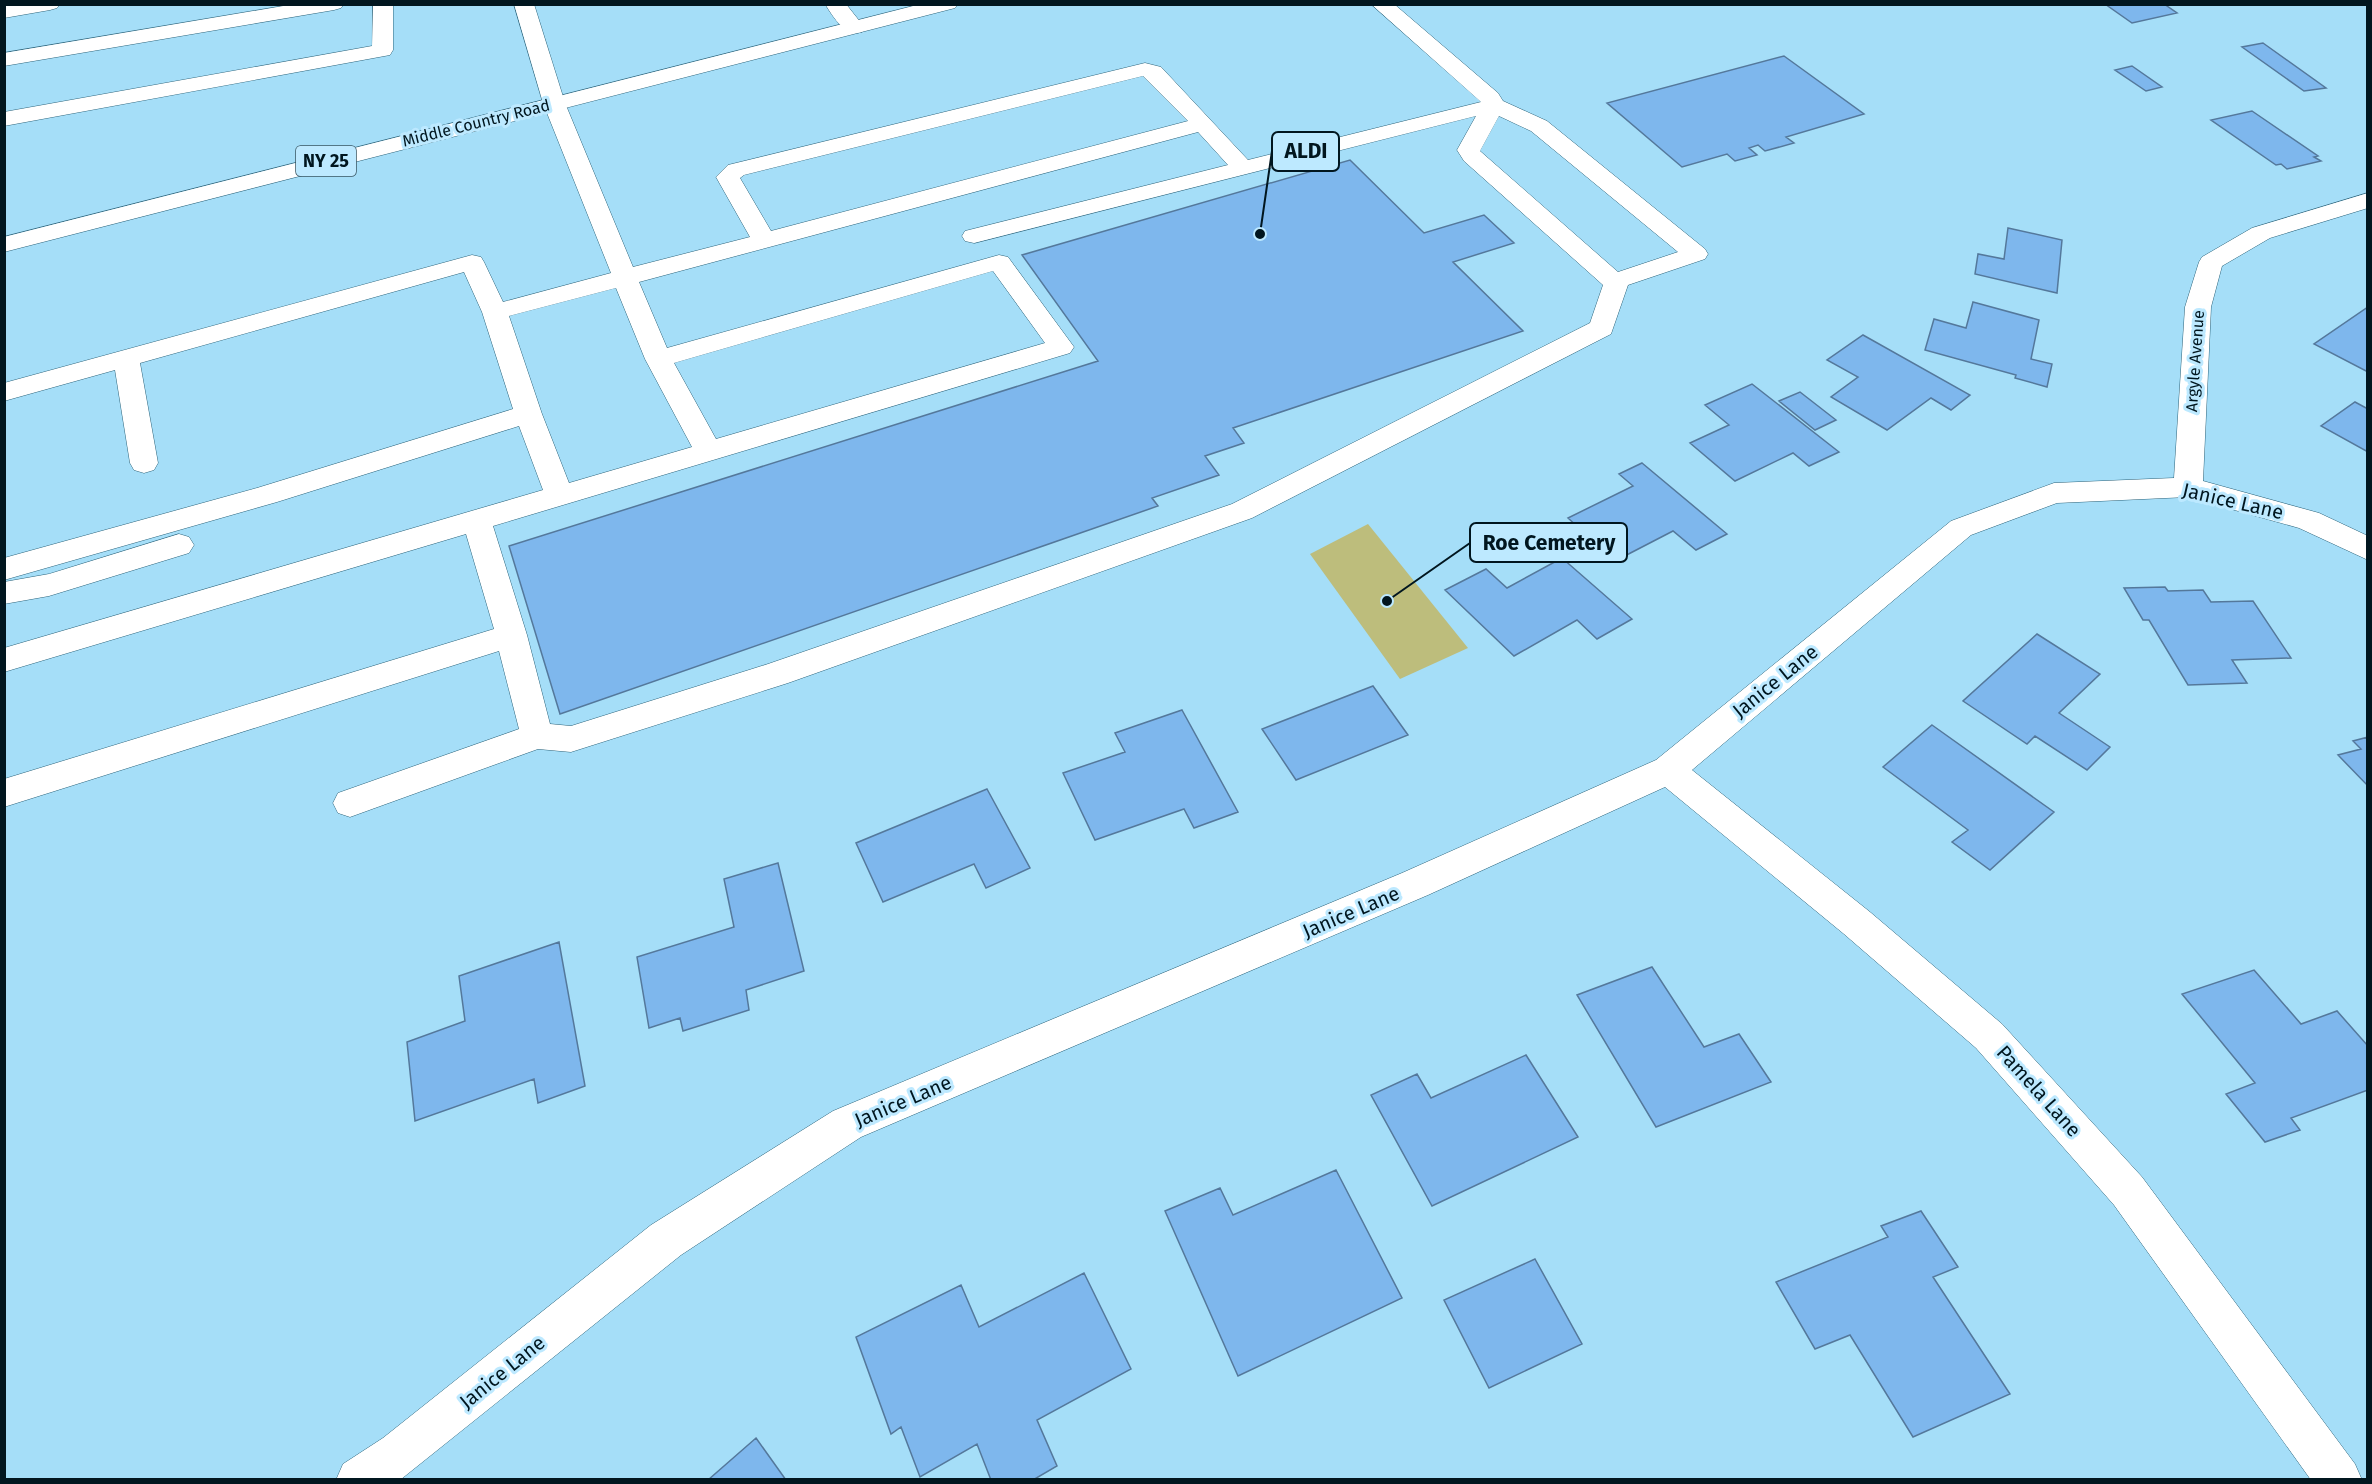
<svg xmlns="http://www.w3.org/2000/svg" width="2372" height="1484" font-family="'Fira Sans',sans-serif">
	<rect width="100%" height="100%" fill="#a5def8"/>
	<!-- green -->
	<path fill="#bdbd7c" d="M1368,524L1468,648L1400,679L1310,554Z"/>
	<!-- building -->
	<path fill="#7eb7ed" stroke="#54789b" stroke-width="1.5" d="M2105,4H2164L2177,13L2132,23Z
		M2263,43L2326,88L2304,91L2242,47Z
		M1784,56L1864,114L1786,137L1794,143L1765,151L1758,145L1749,148L1757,155L1735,161L1727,154L1682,167L1607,103Z
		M2132,66L2162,87L2146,91L2115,70Z
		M2252,111L2318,156L2314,157L2321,161L2287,169L2281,164L2276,165L2211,120Z
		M1350,160L1424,233L1484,215L1514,243L1453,262L1523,331L1233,428L1244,443L1205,456L1219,475L1152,498L1158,506L560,714L509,546L1098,361L1022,255Z
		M2008,228L2062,240L2057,293L1975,274L1978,254L2004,259Z
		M1973,302L2039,320L2031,359L2052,364L2047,387L2015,378L2016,375L1925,350L1934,319L1966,328Z
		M2368,307V372L2314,344Z
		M1863,335L1970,395L1951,410L1931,398L1887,430L1831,397L1858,377L1827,360Z
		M1752,384L1839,452L1809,466L1793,453L1735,481L1690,443L1729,425L1705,405Z
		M1800,392L1836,420L1815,430L1779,401Z
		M2355,402L2368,409V452L2321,426Z
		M1642,463L1727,534L1696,550L1673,531L1615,561L1568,518L1633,486L1619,474Z
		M1562,558L1632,619L1597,639L1577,620L1514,656L1445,590L1486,569L1507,588Z
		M2165,587L2168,591L2203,590L2211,602L2253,601L2291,658L2232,660L2247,683L2188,685L2149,620H2143L2124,588Z
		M2037,634L2100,674L2059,713L2110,747L2087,770L2035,736L2027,744L1963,701Z
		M1373,686L1408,735L1296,780L1262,729Z
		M1182,710L1238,812L1194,828L1184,809L1095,840L1063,773L1125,752L1115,733Z
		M1932,725L2054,812L1990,870L1952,842L1968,830L1883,767Z
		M2368,737V786L2338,755L2361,749L2353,741Z
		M987,789L1030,868L986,888L974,864L883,902L856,843Z
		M778,863L804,971L746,990L749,1010L683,1031L680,1018L649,1028L637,957L734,927L724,879Z
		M559,942L585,1086L538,1103L534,1079L415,1121L407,1042L465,1021L459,976Z
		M1652,967L1704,1047L1739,1034L1771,1082L1656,1127L1577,995Z
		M2254,970L2301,1024L2337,1011L2368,1046V1090L2291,1118L2300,1130L2265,1142L2226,1094L2255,1083L2182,994Z
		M1526,1055L1578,1137L1432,1206L1371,1095L1417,1074L1431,1098Z
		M1336,1170L1402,1298L1238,1376L1165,1211L1220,1188L1233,1215Z
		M1921,1211L1958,1267L1933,1277L2010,1394L1913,1437L1850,1335L1815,1349L1776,1282L1888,1237L1881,1226Z
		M1535,1259L1582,1344L1489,1388L1444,1300Z
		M1084,1273L1131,1369L1037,1420L1057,1466L1033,1480H991L977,1444L920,1477L901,1427L891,1434L856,1337L961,1285L979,1327Z
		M756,1438L786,1480H708Z"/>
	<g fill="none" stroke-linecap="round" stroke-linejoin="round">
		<defs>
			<path id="lane" d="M12,4H60L57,8L50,10L4,18V6Z
				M295,4H344L341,8L334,10L4,66V53Z
				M373,4H393V50L390,55L4,126V112L372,46Z
				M825,4H846L865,28L862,32C845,37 834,18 825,4Z
				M1371,4H1394L1498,93L1503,101L1547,121L1705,249L1708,254L1705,259L1628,285L1611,334L1252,518L788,683L571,752L538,749L350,817L338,813L333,803L338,793L519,729L499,651L4,807V779L494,629L466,534L4,672V648L543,490L519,426L277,502L4,580V558L257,488L513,409L482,312L464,272L140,363L158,463L154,470L144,473L134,470L130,463L115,370L4,401V383L472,255L481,257L484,262L503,302L611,273L543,103L546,98L554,96L562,98L565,103L633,267L750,237L716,177L728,165L1145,63L1161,67L1248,160L1481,102ZM1143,76L1188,121L771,231L740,178L744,175ZM1476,116L1457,150L1464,161L1603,285L1590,323L1232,504L768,664L571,726L550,724L527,635L493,526L1070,353L1074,347L1008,257L999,255L667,348L639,282L1198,132L1228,165L965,231L962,236L965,241L974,243ZM1499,116L1531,131L1678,252L1618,272L1480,151ZM993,271L1045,343L716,439L674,363ZM616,288L645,359L692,447L569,483L542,414L509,316Z
				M179,534L189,537L194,545L189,553L49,596L4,604V582L49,574Z"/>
			<path id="street" d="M2368,193V208L2270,238L2222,266L2211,307L2203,481L2319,513L2368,536V560L2299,528L2188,497L2057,503L1971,535L1692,770L1870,912L2002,1024L2142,1177L2355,1464L2362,1480H2311L2114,1205L1976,1048L1844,934L1665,787L1428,895L861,1137L681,1255L400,1480H336L343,1464L383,1438L651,1225L833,1111L1402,873L1656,760L1951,521L2054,483L2174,478L2185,307L2199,262L2202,257L2252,228Z"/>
			<path id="secondary" d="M514,4H534L565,103L562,108L554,110L546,108L543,103Z"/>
			<path id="primary" d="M921,4H958L955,8L4,252V237Z"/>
		</defs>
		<!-- lane casing -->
		<use href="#lane" stroke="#2d647b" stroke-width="1"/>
		<!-- street casing -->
		<use href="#street" stroke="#2d647b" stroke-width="1"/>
		<!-- secondary casing -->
		<use href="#secondary" stroke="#2d647b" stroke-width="1"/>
		<!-- primary casing -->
		<use href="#primary" stroke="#2d647b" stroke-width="1"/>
		<!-- lane -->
		<use href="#lane" fill="#fff" fill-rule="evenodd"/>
		<!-- street -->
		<use href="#street" fill="#fff" fill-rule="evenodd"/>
		<!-- secondary -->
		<use href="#secondary" fill="#fff" fill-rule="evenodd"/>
		<!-- primary -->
		<use href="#primary" fill="#fff" fill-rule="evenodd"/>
	</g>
	<g text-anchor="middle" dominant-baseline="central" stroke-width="6" stroke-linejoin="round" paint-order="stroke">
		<!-- far-street labels -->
		<g font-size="16" fill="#01161f" stroke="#bde9ff">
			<text transform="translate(476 123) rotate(-14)">Middle Country Road</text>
			<text transform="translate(2195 361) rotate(-86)">Argyle Avenue</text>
		</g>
		<!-- shield labels -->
		<rect fill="#bde9ff" stroke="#395562" stroke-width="1.5" x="296" y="146" width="60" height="30" rx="4.5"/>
		<g font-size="18" font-weight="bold" fill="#01161f">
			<text x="326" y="161">NY 25</text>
		</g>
		<!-- street labels -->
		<g font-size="20" fill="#01161f" stroke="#bde9ff">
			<text transform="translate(2233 501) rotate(13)">Janice Lane</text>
			<text transform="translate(1775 681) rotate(-39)">Janice Lane</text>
			<text transform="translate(1351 912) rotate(-23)">Janice Lane</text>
			<text transform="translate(2039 1091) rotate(48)">Pamela Lane</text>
			<text transform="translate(903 1101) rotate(-23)">Janice Lane</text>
			<text transform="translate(502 1372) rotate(-39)">Janice Lane</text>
		</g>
	</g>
	<!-- callouts -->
	<path fill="none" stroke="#01161f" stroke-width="2" d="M1260 234L1272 151M1387 601L1470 543"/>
	<g fill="#01161f" stroke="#bde9ff" stroke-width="2">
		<circle cx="1260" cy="234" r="6"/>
		<circle cx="1387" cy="601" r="6"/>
	</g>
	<g fill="#bde9ff" stroke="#01161f" stroke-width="2">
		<rect x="1272" y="132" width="67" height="39" rx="6"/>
		<rect x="1470" y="523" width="157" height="39" rx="6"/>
	</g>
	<g font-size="21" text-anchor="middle" font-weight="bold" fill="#01161f">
		<text x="1306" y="158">ALDI</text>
		<text x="1549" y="550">Roe Cemetery</text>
	</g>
	<!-- border -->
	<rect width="2372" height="1484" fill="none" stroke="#01161f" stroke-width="12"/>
</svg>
